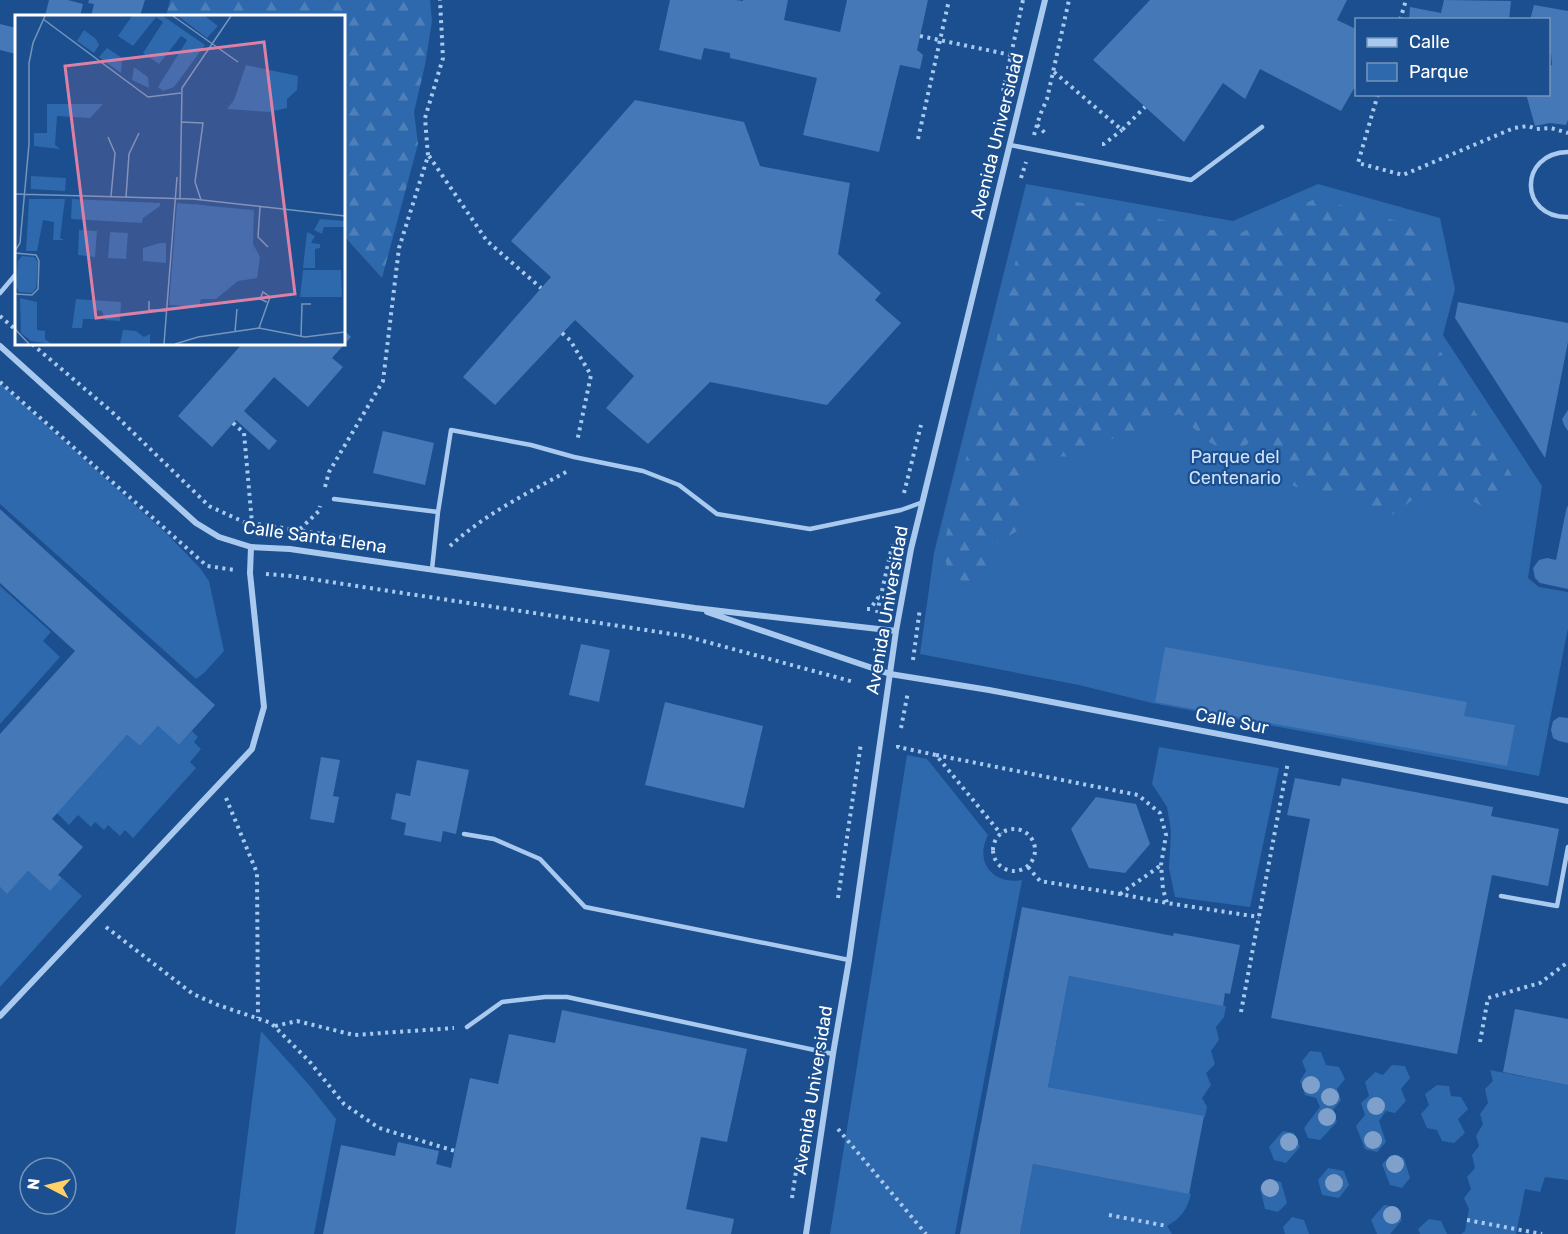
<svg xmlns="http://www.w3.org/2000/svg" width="1568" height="1234" font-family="Rubik,sans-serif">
	<defs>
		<pattern id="forest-firs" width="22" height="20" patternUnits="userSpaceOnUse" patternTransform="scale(1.5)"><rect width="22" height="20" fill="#2e69ad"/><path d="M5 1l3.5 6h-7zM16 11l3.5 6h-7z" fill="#4d80b9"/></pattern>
	</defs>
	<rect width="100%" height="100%" fill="#1b4f8f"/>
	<!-- green -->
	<path fill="#2e69ad" d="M1026,184L1233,221L1318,184L1440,218L1455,289L1443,335L1542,486L1528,578L1539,587L1568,592V628L1539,776L1152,703L1079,685L920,654L934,553Z
		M0,383L167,534L200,568L209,581L224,651L204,673L196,679L0,504Z
		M0,586L51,632L43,641L60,657L0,724Z
		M158,726L179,745L192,731L198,737L194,742L201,749L190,762L196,768L133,838L125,830L120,836L108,825L104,830L95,822L91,827L78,815L69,825L57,813L127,735L140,746Z
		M1159,747L1279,768L1250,907L1175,897L1169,868L1171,831L1167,807L1152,784Z
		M907,755L927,759L988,835C974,862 993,885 1022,880L955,1234H830Z
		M28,871L50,891L62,878L82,896L0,987V887L7,893Z
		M1069,976L1226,1006L1224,1017L1216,1027L1219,1040L1211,1051L1215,1064L1206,1073L1211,1085L1202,1098L1207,1107L1205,1117L1048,1087Z
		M261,1031L310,1086L336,1119L314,1234H235Z
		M1310,1051L1321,1052L1326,1065L1339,1067L1345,1079L1337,1089L1341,1100L1333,1110L1337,1122L1320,1140L1308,1138L1304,1128L1320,1107L1316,1098L1305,1095L1300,1081L1306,1071L1302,1061Z
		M1392,1065L1405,1066L1410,1078L1401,1089L1406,1101L1395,1113L1386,1111L1379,1121L1386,1142L1377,1152L1365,1149L1356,1126L1365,1115L1361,1103L1369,1096L1365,1082L1375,1072L1383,1075Z
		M1490,1070L1568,1085V1180L1545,1177L1540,1192L1525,1189L1516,1234H1461L1465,1231L1469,1209L1464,1198L1471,1189L1467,1177L1475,1168L1472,1155L1479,1146L1476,1136L1483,1124L1480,1114L1488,1103L1485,1089L1493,1081Z
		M1437,1085L1449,1086L1451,1096L1461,1097L1468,1109L1458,1119L1465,1133L1454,1143L1442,1141L1437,1130L1427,1128L1421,1114L1429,1105L1425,1094Z
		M1283,1131L1294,1133L1300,1147L1286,1163L1274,1160L1269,1147Z
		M1391,1155L1404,1158L1410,1178L1402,1188L1390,1185L1382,1164Z
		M1033,1164L1191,1194C1187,1210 1181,1218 1167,1226L1172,1234H1020Z
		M1328,1168L1344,1171L1349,1185L1339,1198L1322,1195L1318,1180Z
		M1269,1179L1281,1182L1287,1203L1278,1212L1265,1209L1260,1188Z
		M1384,1205L1397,1207L1402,1220L1390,1234H1377L1371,1220Z
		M1292,1217L1304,1220L1309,1234H1285L1283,1227Z
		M1429,1219L1441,1221L1447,1234H1420L1418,1229Z"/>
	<!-- forest -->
	<path fill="url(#forest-firs)" d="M170,0H430L432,21L425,65L414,112L418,144L382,278L344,236V16H166Z
		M1034,193L1236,235L1317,198L1431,231V335L1519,488L1485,508L1447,486L1419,495L1385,520L1363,495L1324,500L1288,483L1269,452L1254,439L1233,455L1207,441L1179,414L1144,430L1115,437L1087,457L1041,456L1024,484L1022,528L990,547L985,575L965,584L947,567L943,547L986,383L1025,223Z"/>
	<!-- building -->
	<path fill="#4478b7" d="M49,0H68L83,4L80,16H45Z
		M89,0H145L140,16H91L94,4L88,3Z
		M670,0H736L743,1V0H788L784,20L840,32L847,0H928L917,50L923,55L920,69L900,65L879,152L803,135L817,78L730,58V53L704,48L701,60L659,50Z
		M1150,0H1347L1337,20L1356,29V85L1341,111L1260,69L1245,99L1223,83L1184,142L1093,60Z
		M1444,0L1511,1L1509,20H1409L1410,7L1441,13Z
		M1534,5L1568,11V120L1566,125L1550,123L1535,126L1526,94H1548V66L1552,65L1551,54L1548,53V20H1530Z
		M0,24L16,28V54L0,50Z
		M635,100L744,122L760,166L850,183L838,254L881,293L875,300L901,323L827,405L710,382L648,444L606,408L634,376L575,320L495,405L463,377L551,277L511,241Z
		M1458,302L1568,323V342L1545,458L1455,318Z
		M344,330L351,337L332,358L343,367L308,407L274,377L244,411L277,441L269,450L236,420L212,447L178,416L242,344H344Z
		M1568,410V431L1564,425L1562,419Z
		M383,431L434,443L425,485L373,473Z
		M1567,506L1568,507V589L1540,583L1535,578L1533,568L1539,560L1547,558L1556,560Z
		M0,509L215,705L179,745L158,726L140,746L127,735L52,819L83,847L58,875L62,878L50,891L28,871L7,894L0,887V734L75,651L0,583Z
		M581,644L610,650L599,702L569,695Z
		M1165,647L1467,702L1464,716L1515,725L1507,766L1155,702Z
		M665,702L763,726L744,808L645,785Z
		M1559,717L1568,718V743L1559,741L1553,738L1551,730L1553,721Z
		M321,757L340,760L333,796L339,797L334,823L310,819Z
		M417,760L469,770L456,834L443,831L441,842L404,835L406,823L391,819L396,793L410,796Z
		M1295,778L1340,786L1342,778L1493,807L1491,816L1559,829L1548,886L1492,875L1457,1054L1271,1018L1310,819L1287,815Z
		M1096,797L1136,804L1150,844L1125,873L1089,868L1071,829Z
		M1022,907L1173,936L1174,933L1240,945L1230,994L1225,993L1223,1006L1069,976L1048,1087L1204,1116L1189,1194L1033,1164L1020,1234H960Z
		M1515,1009L1568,1019V1085L1503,1072Z
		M562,1010L747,1049L727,1142L701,1137L686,1209L734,1219L731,1234H323L341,1145L395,1156L398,1142L439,1151L436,1164L451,1168L470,1078L498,1084L509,1034L555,1043Z"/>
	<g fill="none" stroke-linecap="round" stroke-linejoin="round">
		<!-- path -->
		<path stroke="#a9c9ee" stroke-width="4" stroke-dasharray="3 4.5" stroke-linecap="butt" d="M1400,20L1406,0
			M920,36L1011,55
			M1054,72L1122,130L1145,107
			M1003,91L1023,0
			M1378,94L1358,163L1403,175L1514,128L1528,126L1536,129L1551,128L1568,133
			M1037,125L1047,135
			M1034,135L1040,115L1047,99L1069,0
			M918,139L949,0
			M1102,144H1104L1122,130
			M429,156L487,241L541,288
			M1021,178L1026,162
			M0,316L16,330
			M562,333L570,340L591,375L577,442
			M32,344L112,412L209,506L244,522L367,541
			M0,382L207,566L235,570
			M233,423L244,433L252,523V532
			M325,487L329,472L383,381L399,248L428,156L425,118L443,58L440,0
			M904,493L921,425
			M300,529L319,511L320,506
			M450,546C484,515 527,493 568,471
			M266,574L291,576L685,636L854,682
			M867,609H870L880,595
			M877,613L893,542
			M913,660L920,608
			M901,728L908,692
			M898,745V747L936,755L1001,834
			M936,755L1138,795L1160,813L1166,835L1161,865L1163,889L1167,903
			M226,798L257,873L258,1018
			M993 850a21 21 0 1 1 42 0a21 21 0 1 1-42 0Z
			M1028,867L1040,881L1120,894L1167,903L1259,917
			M1120,894L1160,866
			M838,898L861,743
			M106,927L193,994L218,1005L271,1023L309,1061L344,1104L379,1128L455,1151
			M1241,1012L1288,762
			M275,1026L297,1021L354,1035L454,1028
			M1480,1042L1488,998L1540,983L1568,962
			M838,1129L926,1234
			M792,1198L798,1158
			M1109,1215L1167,1226
			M1467,1220L1542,1234"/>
		<!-- lane -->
		<path stroke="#a9c9ee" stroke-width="4.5" d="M1010,145L1191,180L1262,127
			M1568,152C1518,153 1519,218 1568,217
			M0,293L16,274
			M334,499L438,512
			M432,569L438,512L451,430L531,445L574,457L643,471L679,485L717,514L810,529L901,510L923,502
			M464,834L494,839L540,859L585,907L849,960
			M1501,896L1557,906L1568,847
			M467,1027L502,1002L545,997H567L833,1054"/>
		<!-- street -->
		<path stroke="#a9c9ee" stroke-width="6" d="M0,346L196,523L219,537L251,547L290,549L695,608L896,631
			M707,612L890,674L989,690L1568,801
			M0,1016L252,749L264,707L250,573L251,547
			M806,1234L833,1054L849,960L896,631L911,549L1045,0"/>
	</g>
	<!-- trees -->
	<g fill="#7ea0ca">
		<circle cx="1311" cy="1085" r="9"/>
		<circle cx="1330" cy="1097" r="9"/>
		<circle cx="1376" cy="1106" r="9"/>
		<circle cx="1327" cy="1117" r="9"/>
		<circle cx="1373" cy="1140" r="9"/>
		<circle cx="1289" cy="1142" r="9"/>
		<circle cx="1395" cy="1164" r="9"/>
		<circle cx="1334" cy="1183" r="9"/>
		<circle cx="1270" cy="1188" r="9"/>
		<circle cx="1392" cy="1215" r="9"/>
	</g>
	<g text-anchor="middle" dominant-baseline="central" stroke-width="4.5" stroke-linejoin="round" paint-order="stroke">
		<!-- street labels -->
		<g font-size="18" fill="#fff" stroke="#1b4f8f">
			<text transform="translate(997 136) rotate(-76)">Avenida Universidad</text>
			<text transform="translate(315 537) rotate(8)">Calle Santa Elena</text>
			<text transform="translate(887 610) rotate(-80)">Avenida Universidad</text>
			<text transform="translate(1232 721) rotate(11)">Calle Sur</text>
			<text transform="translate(813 1090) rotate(-81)">Avenida Universidad</text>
		</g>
		<!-- park labels -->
		<g font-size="18" fill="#cfe3fa" stroke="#1b4f8f">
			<text x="1235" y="457">Parque del<tspan x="1235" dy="21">Centenario</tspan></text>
		</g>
	</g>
	<!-- overview -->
	<g transform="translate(15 15)">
		<rect width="330" height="330" fill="#1b4f8f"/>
		<path d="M117,1H148L190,30L159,72L148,76L143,72L172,25L166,21L144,49L128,38L148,7L141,2L118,31L103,21ZM163,1H190L203,11L192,23ZM69,15L81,24L84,30L79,38L62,26ZM92,33L107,43L106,58L84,42ZM119,52L133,62L134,73L117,65ZM32,89H88L75,103L42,101L40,130L45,134L19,131V118H32ZM16,161L51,163L50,176L16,174ZM14,184H50L45,223L49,225H38L39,207L28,205L22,236H11ZM57,184L145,188V191L128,203L127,208L56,204ZM162,188L239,195L238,229L245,242L242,263L223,266L201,284H186L184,292L154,290ZM305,204L330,206V212H309L307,219L299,215ZM64,215L82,216L80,242L63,240ZM95,217L113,218L111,244L93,243ZM292,217L300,221L296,228L305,229V233L300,234V253H288ZM145,228H151V248L128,246V233ZM7,241L19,242L23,247L21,273L17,278L4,277L1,271L3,246ZM288,255H326L327,282H285ZM5,283L22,287V315L30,316V324L36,329L16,326L6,318ZM61,284L106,287L105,306L90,305L87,296L80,295L79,304H68L67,313H57ZM108,315L121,316L129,322L135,319V329H105Z" fill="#2e69ad"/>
		<path d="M231,50L283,61L282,75L272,84V93L254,97L212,94L219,85ZM179,189L238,197L235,230L243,243L240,261L223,264L200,281L193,260L205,224L196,203L176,196Z" fill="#2e69ad"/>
		<path fill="none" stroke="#7695bc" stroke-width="1.5" d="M158,1L223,47M28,4L133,82L166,78M166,107L188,108L180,167L186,185M93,122L100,138L96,181M0,179L178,184L330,201M111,182L114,139L124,118M165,183L167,73L216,1M245,192L243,222L253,232M0,236L5,228L14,129V48L18,28L30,1M0,238L21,240L24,246L23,274L17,280L0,279M134,286V295L151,296M244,313L255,282L248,277L245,284L252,287M0,314L14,329M220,316L222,294M286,322L287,289H296M149,329L162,162M160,329L183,322L244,313L290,322L330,317"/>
		<path fill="#dd80a5" fill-opacity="0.15" stroke="#dd80a5" stroke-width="3" d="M249,27L280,279L81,303L50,51Z"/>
		<rect width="330" height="330" fill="none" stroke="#fff" stroke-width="3"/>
	</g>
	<!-- legend -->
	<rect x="1355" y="18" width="195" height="78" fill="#1b4f8f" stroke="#7695bc" stroke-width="1.5"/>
	<rect x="1367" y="38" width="30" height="9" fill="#a9c9ee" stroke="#7695bc" stroke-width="1.5"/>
	<text x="1409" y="48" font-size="18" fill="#ffffff">Calle</text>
	<rect x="1367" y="63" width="30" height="18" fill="#2e69ad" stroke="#7695bc" stroke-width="1.5"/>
	<text x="1409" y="78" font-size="18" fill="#ffffff">Parque</text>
	<!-- north arrow -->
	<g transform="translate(48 1186) rotate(277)"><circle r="28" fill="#1b4f8f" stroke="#7695bc" stroke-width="1.5"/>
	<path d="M0-4.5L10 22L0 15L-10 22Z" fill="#ffd166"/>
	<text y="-9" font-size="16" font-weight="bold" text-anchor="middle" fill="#ffffff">N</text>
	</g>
</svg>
